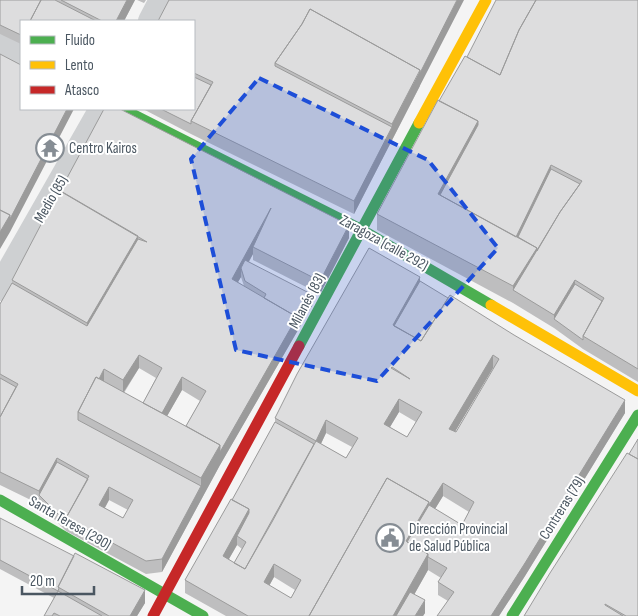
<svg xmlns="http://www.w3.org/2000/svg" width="638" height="616" font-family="'Sofia Sans Condensed',sans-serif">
	<rect width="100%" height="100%" fill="#f4f4f4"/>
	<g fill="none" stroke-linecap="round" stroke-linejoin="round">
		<!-- street -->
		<path stroke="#ced0d2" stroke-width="26" d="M151,21L162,0
			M0,47L21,57
			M0,288L102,109"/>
		<!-- fast -->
		<path stroke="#4caf50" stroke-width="11" d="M122,109L362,230L491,305
			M299,346L419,123
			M0,500L203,616
			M512,616L638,415"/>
		<!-- slow -->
		<path stroke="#ffc107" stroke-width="11" d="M419,123L486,0
			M491,305L638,391"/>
		<!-- jam -->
		<path stroke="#c62828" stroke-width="11" d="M153,616L299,346"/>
	</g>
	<!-- wall -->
	<path fill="#bebebf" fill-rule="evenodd" d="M0,0H135L124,21H21V44L0,34Z
		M137,0H146L144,3Z
		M638,0V382L583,349L554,328L513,303L377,230V214L439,101Z
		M194,21L420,86L354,214L191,134L143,109H194Z
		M60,191L349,238L320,294L253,260V254L249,262L313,304L220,465L162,572L146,574L66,531L39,504L0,485V304L12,283V280ZM241,277L244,286L238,282ZM139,368L156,378L143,403L124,393ZM182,390L200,401L186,426L167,416ZM109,500L128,510L123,518L105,508Z
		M420,281L625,413L525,576L499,616H437L448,601L438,595V582L441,578L428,570L414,595L425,613L423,616H226L185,593V580L232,500L275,422V418ZM493,368H494L456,432L455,431ZM399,412L416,422L407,437L390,427ZM326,433L352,447L346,458L321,444ZM443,496L469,512L462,525L435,509ZM237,545L242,549L234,563L229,559ZM274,577L295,590L291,598L269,586Z
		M629,454L638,616H524Z
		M0,518L145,603L137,616H44L54,598L0,569Z"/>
	<!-- shaded-wall -->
	<path fill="#9b9b9b" d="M127,0H135L124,21H116Z
		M457,0H464L354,214V201L392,127V124Z
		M67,109H74L10,232L0,249V232Z
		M478,121V138L444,200L438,194Z
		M551,165V178L519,245L515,239Z
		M271,208L253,247V254L242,273L241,268V277L232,292V279Z
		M349,225V238L320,294V281Z
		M138,236V252L87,339V323Z
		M537,248V255L513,290V286Z
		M420,277V290L397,331L393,325Z
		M575,280V293L554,319V315Z
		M313,295V304L220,465L162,572V559L201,486V478L220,445L297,317Z
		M139,355V368L123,393V380Z
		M493,355V368L449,442V429Z
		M104,369V382L81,414Z
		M182,377V390L158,432V419Z
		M399,399V412L384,437V424Z
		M625,400V413L525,576L499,616H491Z
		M326,420V433L316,454V441Z
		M57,458V471L39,495V491Z
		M443,483V496L411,548L406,541L429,502Z
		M109,487V500L99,518V505Z
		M249,509V522L237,536V545L223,569V556Z
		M428,554V570L402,616H393Z
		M274,564V577L264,595V582Z
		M145,590V603L137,616H130Z
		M425,600V613L423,616H415Z"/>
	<!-- building -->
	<path fill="#ddddde" stroke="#9b9b9b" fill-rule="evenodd" d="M0,0H41L30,21H21V35L0,25Z
		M41,0H55L96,21H30Z
		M61,0H127L116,21H102Z
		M169,0H457L420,73V70L310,9L302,24L275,63V66L392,127L354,201L191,121L213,82L194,73V21H158Z
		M496,0H536L519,30L500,75L467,57Z
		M536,0H638V369L583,336L604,298L575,280L554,315L513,290L560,212L582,181L551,165L516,237L440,195L478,125V121L439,101L465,56L500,75L519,30Z
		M310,9L420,70L392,124L275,63L302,24Z
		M0,54L21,65V109H67L10,219V215L0,210Z
		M194,77L211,85L191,121V124L161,109H194Z
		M438,100L478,121L438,194L537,248L513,286L377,214Z
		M104,109H120L349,225L320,281L253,247L271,208L232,279L297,317L220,452V445L186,426L206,391L182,377L162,413L143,403L162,368L139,355L123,380L104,369L99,379L96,377L78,412V420L201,486L162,559L146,561L66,518L89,476L57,458L39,491L0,472V417L18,384L0,374V304L12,283L87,326L138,239L147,242L60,191ZM109,487L133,500L123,518L99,505Z
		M551,169L580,184L560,212L537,251V248L518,237Z
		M59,190L138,236L87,323L12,280Z
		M0,210L10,215L0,232Z
		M369,248L420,277L393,325L421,341L450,295L514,335L625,400L525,563L491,616H437L454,592L438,582L447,568L428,557V554L407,542L429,505V502L387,478L309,616H248L185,580L231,499L249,509L223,556L233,562L245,569L272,522L316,441L275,418L297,374ZM493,355L499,359L456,432L449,429ZM392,367L410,379L391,368ZM399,399L422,412L407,437L384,424ZM326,420L358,438L346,458L316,441ZM443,483L474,502L462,525L429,505ZM274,564L301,580L291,598L264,582Z
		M245,260L313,295L297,321V317L264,298L266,294L245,281L241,268Z
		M420,281L448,298L421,341L394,326Z
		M575,284L602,301L583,336V340L554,319Z
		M96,377L220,445L201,478L78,412Z
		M0,378L16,387L0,417Z
		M275,422L314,444L245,569L234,563L246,542L237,536L249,513V509L232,500Z
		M638,439V459L629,454Z
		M627,453L638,459V616H626L605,604V605L623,616H524L550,573Z
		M57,462L88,479L66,518V522L39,495Z
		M387,478L429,502L406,541L428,554L393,616H309Z
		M0,518L74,556L58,587L59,588L58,591L102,616H60L54,613L52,616H44L58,591L0,560Z
		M75,553L145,590L130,616H109L58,587Z
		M410,592L425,600L415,616H396Z"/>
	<!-- marked area -->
	<path fill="#1d4ed8" fill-opacity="0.2" stroke="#1d4ed8" stroke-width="4" stroke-dasharray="10 6" stroke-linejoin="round" d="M259,78L428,160L498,248L377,381L236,350L191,159Z"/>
	<!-- icons -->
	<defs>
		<symbol id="temple-ring" viewBox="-11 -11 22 22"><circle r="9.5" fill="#fff" stroke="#868d94" stroke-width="1.5"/><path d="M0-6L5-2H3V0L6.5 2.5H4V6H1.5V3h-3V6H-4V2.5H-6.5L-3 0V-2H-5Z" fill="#868d94"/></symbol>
		<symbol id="civic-ring" viewBox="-11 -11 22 22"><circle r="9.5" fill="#fff" stroke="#868d94" stroke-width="1.5"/><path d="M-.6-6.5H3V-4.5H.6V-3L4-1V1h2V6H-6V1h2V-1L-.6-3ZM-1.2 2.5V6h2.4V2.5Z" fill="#868d94"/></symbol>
	</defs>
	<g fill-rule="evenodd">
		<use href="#temple-ring" x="34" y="132" width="32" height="32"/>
		<use href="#civic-ring" x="374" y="522" width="32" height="32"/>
	</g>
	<g text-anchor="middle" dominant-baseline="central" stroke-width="4" stroke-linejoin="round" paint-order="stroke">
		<!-- poi labels -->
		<g font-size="15" fill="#4a5661" stroke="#fff" text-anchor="start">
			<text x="69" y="148">Centro Kairos</text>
			<text x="409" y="529">Dirección Provincial<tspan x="409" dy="17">de Salud Pública</tspan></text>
		</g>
		<!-- street labels -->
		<g font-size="15" fill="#4a5661" stroke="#fff">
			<text transform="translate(51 199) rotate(-60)">Medio (85)</text>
			<text transform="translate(384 243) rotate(29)">Zaragoza (calle 292)</text>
			<text transform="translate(307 301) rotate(-62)">Milanés (83)</text>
			<text transform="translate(562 508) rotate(-58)">Contreras (79)</text>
			<text transform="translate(70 523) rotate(30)">Santa Teresa (290)</text>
		</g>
	</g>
	<!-- legend -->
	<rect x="20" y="20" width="175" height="90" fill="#ffffff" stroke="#b7bbc0"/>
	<rect x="30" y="36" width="25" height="8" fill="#4caf50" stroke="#b7bbc0"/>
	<text x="65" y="45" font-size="15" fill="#4a5661">Fluido</text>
	<rect x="30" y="61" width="25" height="8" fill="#ffc107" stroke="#b7bbc0"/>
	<text x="65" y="70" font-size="15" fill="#4a5661">Lento</text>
	<rect x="30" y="86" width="25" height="8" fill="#c62828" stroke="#b7bbc0"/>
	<text x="65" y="95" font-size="15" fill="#4a5661">Atasco</text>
	<!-- scale -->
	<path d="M22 586v8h72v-8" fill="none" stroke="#4a5661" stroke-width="2.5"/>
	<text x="30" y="586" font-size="15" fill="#4a5661" stroke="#ffffff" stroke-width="4" paint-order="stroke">20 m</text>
</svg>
